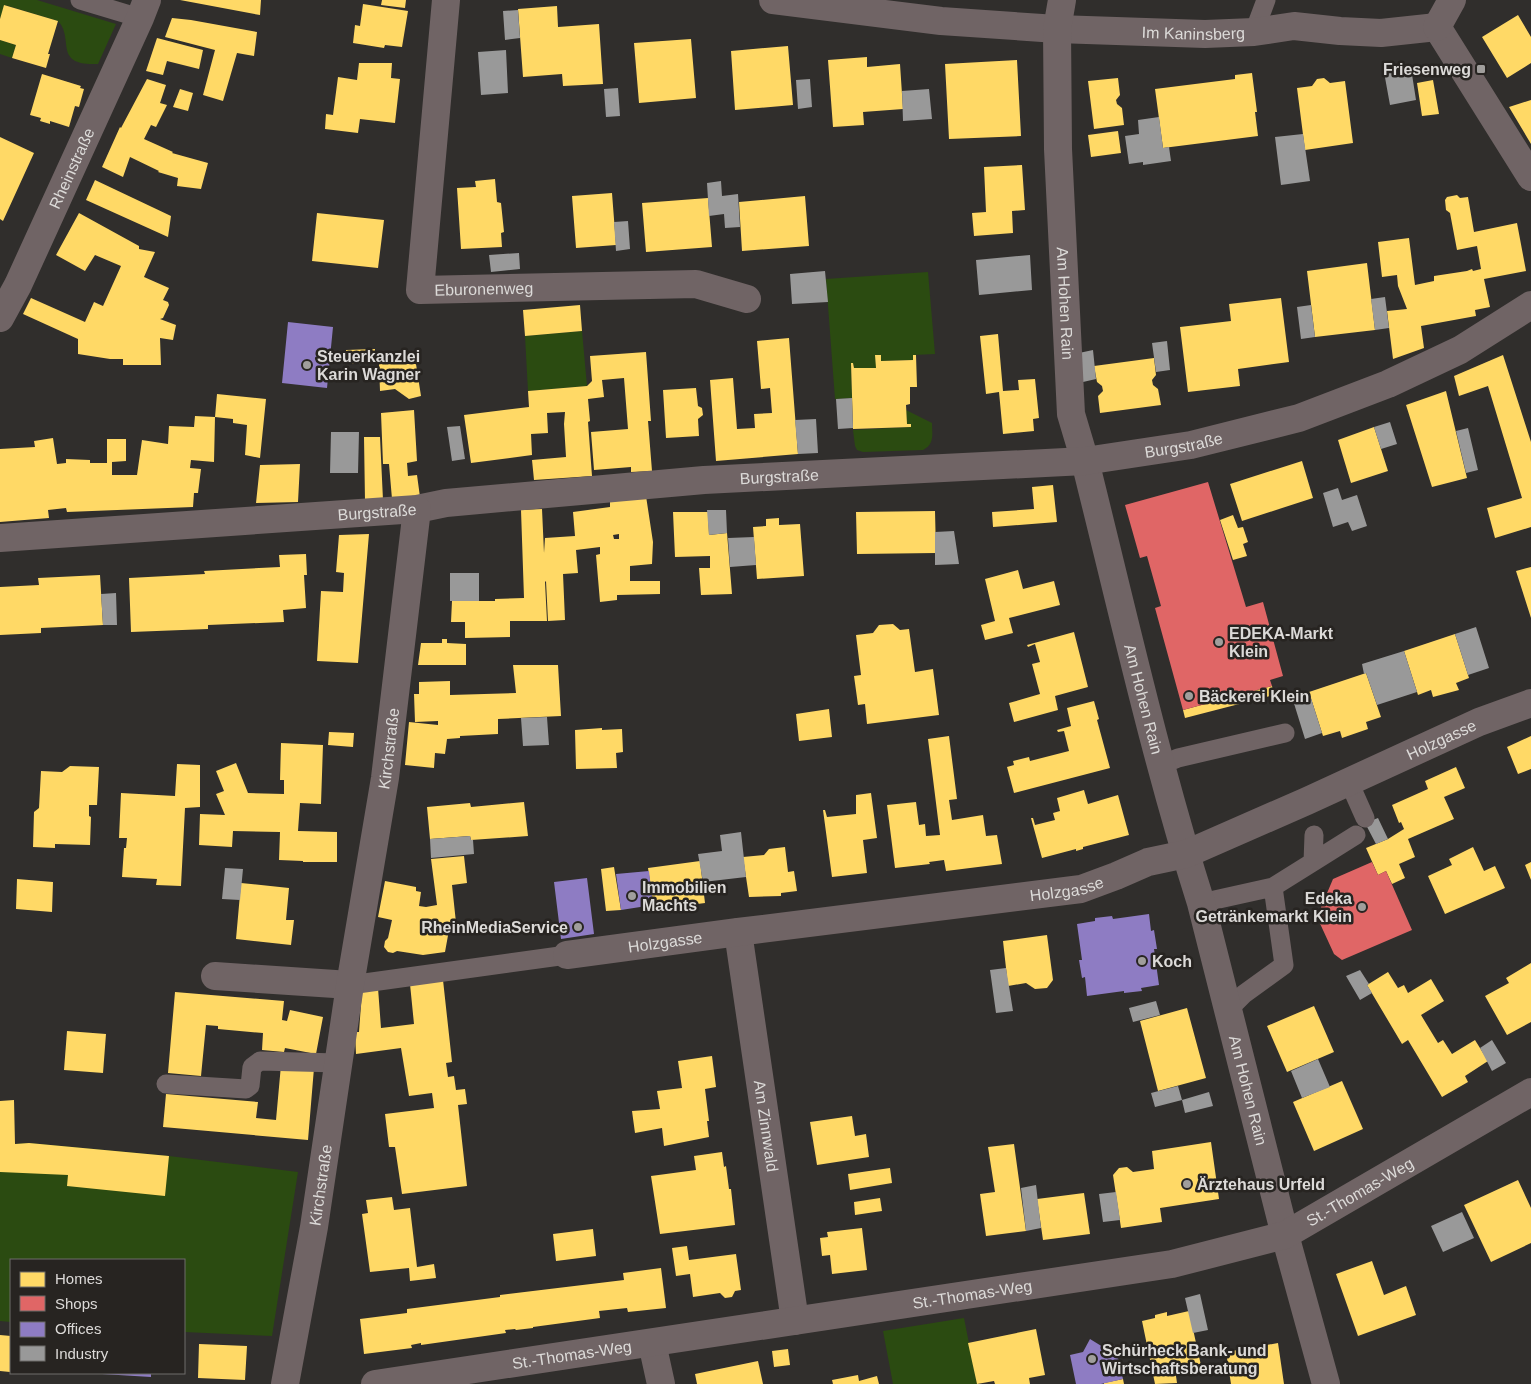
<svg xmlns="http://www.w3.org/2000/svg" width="1531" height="1384" font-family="Helvetica,sans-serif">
	<rect width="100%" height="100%" fill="#302e2c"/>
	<!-- green -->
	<path fill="#2b4b11" d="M0,0H37L116,24L98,64C52,66 75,39 58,21L5,5L0,19Z
		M0,40L16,45L12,58L0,54Z
		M928,272L935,354L913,355V360L881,361L876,368H854L853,363H851L852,398L835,399L826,279Z
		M582,331L587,386L528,391L525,336Z
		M906,410L932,423C932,434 935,444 923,450L863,452L857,450L855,446L853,430L911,427V424H907Z
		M29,1143L169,1156L298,1172L272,1336L184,1332V1260H11V1322L0,1321V1145Z
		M964,1318L977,1384H893L883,1331Z"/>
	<!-- homes -->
	<path fill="#ffd966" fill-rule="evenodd" d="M180,0H261L260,15Z
		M382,0H406L405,8L381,5Z
		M363,4L408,11L402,47L385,45L384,48L353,43L355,25L360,26Z
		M4,5L58,21L48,54H50L46,68L12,58L16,45L0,40V19Z
		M557,6L558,27L599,24L603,84L563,86L562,74L523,77L518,9Z
		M1518,15L1531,37V63L1507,78L1482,37Z
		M172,18L191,20L257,32L254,56L237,53L223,101L203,95L215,50L165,37Z
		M157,38L203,50L199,69L167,61L163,75L146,71Z
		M691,39L696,98L639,103L634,43Z
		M788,46L793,105L735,110L731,51Z
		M867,57V67L900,64L903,109L863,112L864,125L833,127L828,60Z
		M1017,60L1021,136L949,139L945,64Z
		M359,63H392L391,78L400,79L395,123L360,119L358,133L325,129L326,114L333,115L338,77L357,80Z
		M1252,73L1257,112H1255L1258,136L1163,148L1155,89L1235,79V75Z
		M42,74L81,86L80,88L84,89L79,107L75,106L69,127L50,121V124L40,121L41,118L30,115Z
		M1118,78L1120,95L1116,100L1117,104L1122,108L1124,125L1094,129L1088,81Z
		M1324,78L1330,83L1345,81L1353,143L1305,150L1297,88L1312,86L1317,79Z
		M147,79L166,85L160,103L167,105L156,127L151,125L144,139L173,152L172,153L208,163L201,189L177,186L178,178L158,172L159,171L130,157L123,177L102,167L120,127L121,128Z
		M1433,80L1439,114L1422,116L1417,83Z
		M180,89L193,93L188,111L173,107Z
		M1531,100V144L1509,107Z
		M1118,131L1121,153L1091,157L1088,135Z
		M0,137L34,153L3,221L0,219Z
		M1022,165L1025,210L1012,211L1013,233L974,236L972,213L986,212L984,167Z
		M495,179L497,202L501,203L504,232L501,233L502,247L461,249L457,188L476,187L475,181Z
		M95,180L171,216L168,237L86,200Z
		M612,193L616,245L576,248L572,196Z
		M1457,195L1460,198L1468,197L1474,232L1517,223L1526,271L1484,279L1490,307L1475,310L1476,316L1421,326L1424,348L1393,359L1387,311L1407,309L1398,286L1397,275L1382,277L1378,242L1409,238L1415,285L1434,281V276L1467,271L1472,269L1473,271L1481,269L1477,246L1457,250L1450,213L1446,210L1445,200L1447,197Z
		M805,196L809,246L742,251L739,202Z
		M708,198L712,247L646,252L642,203Z
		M79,213L139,246V249L155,252L144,277L169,288L163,300L168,302L169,305L163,318L160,319L176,325L173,340L160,338L161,365H123V359H110L78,354V339L23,314L31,298L85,322L94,302L103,306L121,266L95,255L85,271L56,255Z
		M317,213L384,220L378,268L312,261Z
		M1367,263L1375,330L1315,337L1307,271Z
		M1281,298L1289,362L1238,369L1240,386L1188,392L1180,327L1231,321L1229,304Z
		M580,305L582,331L525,336L523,310Z
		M998,334L1003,391L1019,390L1018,380L1035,379L1039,418L1033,419L1034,431L1003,434L999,392L986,394L980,336Z
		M789,338L798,454L716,461L710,380L733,378L737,429L755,428L754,414L772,413L770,388L761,389L757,341Z
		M375,349V363L346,364V350Z
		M646,352L651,421H648L652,471L631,472V467L594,470L591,432L628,429L624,378L602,380L604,397L588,399L590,421L588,422L592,476L534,480L532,460L566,457L564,424L565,412L547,413L548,433L531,434L532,455L471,463L464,415L529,407L528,391L587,386L592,381L590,356Z
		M875,355H881V361L913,360V355H916L917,387H910V404L906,405L907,424H911V427L853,429L851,363H853L854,368H876Z
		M1503,355L1531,442V527L1495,538L1487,508L1522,498L1488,386L1459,396L1454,376Z
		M1154,358L1156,375L1152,380L1153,385L1158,389L1161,405L1100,413L1098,396L1103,391L1102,386L1097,382L1094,366Z
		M379,364H416L421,396L409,399L395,389L380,391Z
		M696,388L698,406L702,408L703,415L698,419L699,436L666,438L663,390Z
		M1446,391L1467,478L1432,487L1406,405Z
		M217,394L266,399L260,458L245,455L247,425L233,423V419L215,417Z
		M414,410L417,461L407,463L408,476L417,475L420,497L392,499L389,464H383L381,413Z
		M195,416L215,417L214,462L191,460L190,468L201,469L198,493H194L193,507L67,512L66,508L48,510L49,518L0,522V449L35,447L34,441L53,438L57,464L66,463V459L90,460V463H107V439H126V461L112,462V475H137L142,440L168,444L169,426L194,427Z
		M1374,427L1388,471L1351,483L1338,440Z
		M364,437H380L383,500L365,501Z
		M1302,461L1313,498L1242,521L1230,484Z
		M300,464L298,502L256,503L260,465Z
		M1053,485L1057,522L993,527L992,512L1034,509L1032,487Z
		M646,496L653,542L652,564L630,566V581H660V594L617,595V600L600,602L596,555L600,554V547L576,550L578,573L563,574L565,620L548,621L546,581L545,582L547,621H510V637L465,638V622H451L452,601H495V599L524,598L521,510L542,509L544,553L545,538L575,536L573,512L610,507V500ZM619,534V539H614L613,535Z
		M935,511L936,553L857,554L856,512Z
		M673,512H708L709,535L727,533L732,594L701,595L699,568H710V556L675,557Z
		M1233,515L1238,528L1243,527L1248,542L1243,544L1247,556L1233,560L1220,520Z
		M779,518V525L800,524L804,576L757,579L753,527L766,526V519Z
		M369,534L358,663L317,661L321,591L343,592L344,573L336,572L339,535Z
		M306,554L307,575H304L306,608L283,610L284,622L208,625V629L131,632L129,578L205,574L204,571L280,567L279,555Z
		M1531,567V618L1516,571Z
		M1018,570L1023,589L1054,581L1060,605L1009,618L1013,633L985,640L981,625L995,621L985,579Z
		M100,575L103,625L41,628V633L0,635V587L39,585L38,578Z
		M893,624L900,630L909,629L915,672L933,669L939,715L867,724L865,704L858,705L854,676L861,675L856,635L873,633L879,625Z
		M1074,632L1088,687L1055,696L1058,710L1014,722L1009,703L1040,694L1032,664L1040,662L1035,644L1028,647L1027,645Z
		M1455,634L1469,678L1456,683L1459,690L1433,697L1431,690L1418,695L1404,651Z
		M442,639H447V643L466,644V665H418L421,643H442Z
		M513,665H558L561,716L498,719V734L460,736V738L447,739L445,754L435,753L434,768L405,765L409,722L438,725V721L415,722L414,694H419V682L450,681V695L516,693Z
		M1366,673L1381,717L1366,722L1368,729L1342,738L1340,731L1323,736L1309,692Z
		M1272,686L1274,695L1185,718L1183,710Z
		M1094,701L1099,719L1097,720L1110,768L1014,793L1007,767L1014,765L1013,761L1029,757L1030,761L1069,751L1064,731L1058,732L1057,730L1071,726L1067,708Z
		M829,709L832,737L799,741L796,714Z
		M602,728V730L622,729L623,752L616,753L617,768L576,769L575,730Z
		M329,732L354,733L353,747L328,745Z
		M949,736L957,799L949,800L952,820L983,815L986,836L997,835L1002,864L946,871L944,860L929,862L930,864L895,868L887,805L916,802L919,825L925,824L926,836L940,835L928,739Z
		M1531,736V769L1518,774L1507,747Z
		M281,743L323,745L321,804L300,803L298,831L337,832V862H303V861L279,860L280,832L233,831L232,847L199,845L200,814L225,815L216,794L224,791L216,771L236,763L248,793L284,794V780H280Z
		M177,764L200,765V807L185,808L181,886L156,885L157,879L122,877L124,848H126L127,838H119L121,793L175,796Z
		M70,766L99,767L97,805H89V816L91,817L90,845L55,844V848L33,847L34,812L39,808L41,771L62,772Z
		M1456,767L1465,788L1444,797L1454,819L1408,839L1415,857L1399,864L1405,878L1392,884L1386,871L1378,875L1366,848L1388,839L1404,829L1401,822L1399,823L1392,805L1428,789L1425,781Z
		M1084,790L1088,804L1118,795L1129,835L1083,847V849L1076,851V849L1042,858L1031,818H1033L1035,825L1055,820L1053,813L1060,811L1057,798Z
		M871,793L877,838L863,840L867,873L832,877L823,810H825L827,817L856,814V795Z
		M524,802L528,836L471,840L470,836L430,839L427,807L470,803L471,807Z
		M785,847L788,872L794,871L797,891L781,893V896L749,897L743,857L764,855L769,849Z
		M1473,847L1484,871L1495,866L1505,888L1445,914L1428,876L1452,865L1449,859Z
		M464,856L467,883L452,885L457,932L449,930L445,952L423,955L397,951L393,953L388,952L384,947L385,941L388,938L392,920L378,917L385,881L416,887V891L421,892L419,906L426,907L437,905L431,859Z
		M700,861L705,903L690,905L691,909L670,911L669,907L654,909L648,868Z
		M1531,862V880L1525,865Z
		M614,867L621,910L606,911L601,869Z
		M17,879L53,882L52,912L16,909Z
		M241,883L289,888L286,920H294L291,945L236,939Z
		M1047,935L1053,980L1047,988L1035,989L1026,983L1008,986L1003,941Z
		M1531,963V1022L1507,1035L1485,996L1509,983L1506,978Z
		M1388,972L1398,988L1404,985L1408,993L1431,979L1444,1001L1421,1015L1438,1043L1443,1040L1452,1054L1475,1040L1488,1061L1465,1076L1468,1082L1442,1097L1408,1040L1402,1044L1367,985Z
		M443,980L452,1062L446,1063L448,1077L454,1076L456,1090L465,1089L467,1104L458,1105L467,1186L402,1194L395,1147H389L385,1114L434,1108L432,1093L409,1096L401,1048L356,1054L355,1032H359L362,991L378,988L381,1028L414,1024L410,984Z
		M175,992L284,1001L282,1020L287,1021L290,1010L323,1017L316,1054L285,1048L284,1052L262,1050L263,1033L218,1029V1026L206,1025L201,1076L168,1073Z
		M1314,1006L1334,1052L1287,1072L1267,1026Z
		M1187,1008L1206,1078L1158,1091L1140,1021Z
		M67,1031L106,1034L103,1073L64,1070Z
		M712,1056L716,1087L705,1089L709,1121H707L709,1137L664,1146L662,1128L635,1133L632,1111L660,1109L657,1091L682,1088L678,1061Z
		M281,1065L314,1068L308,1140L163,1127L166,1094L258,1102L256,1118L276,1120Z
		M1342,1081L1363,1129L1314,1151L1293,1102Z
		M14,1100L15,1144L29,1143L169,1156L165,1196L67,1186L68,1175L0,1172V1101Z
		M852,1116L855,1136L866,1134L869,1157L817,1165L810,1122Z
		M1211,1142L1219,1199L1160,1208L1162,1222L1121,1228L1113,1175L1119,1168L1127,1167L1133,1172L1154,1169L1152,1151Z
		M1014,1144L1026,1231L986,1236L980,1194L995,1192L988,1147Z
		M722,1152L724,1167L726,1166L729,1189H731L735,1225L660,1234L651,1176L696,1170L694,1156Z
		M890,1168L892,1183L850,1190L848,1174Z
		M1518,1180L1531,1208V1243L1491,1262L1464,1205Z
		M1084,1193L1090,1234L1043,1240L1037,1199Z
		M392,1197L394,1210L410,1208L417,1267L434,1264L436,1278L410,1281L409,1268L370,1272L362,1214L368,1213L366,1200Z
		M880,1198L882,1211L855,1215L854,1202Z
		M862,1228L867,1270L832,1274L830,1255L822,1256L820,1238L828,1237L827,1232Z
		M593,1229L596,1256L556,1261L553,1234Z
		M687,1246L689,1260L736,1254L741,1290L735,1291L732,1297L725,1298L720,1293L693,1297L690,1274L676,1276L672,1248Z
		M1372,1261L1384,1295L1406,1286L1416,1315L1358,1336L1336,1274Z
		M661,1268L666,1308L628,1312L627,1308L599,1311L600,1318L533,1327V1328L516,1330L515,1329L505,1330L506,1333L421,1345V1343L411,1345L412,1348L364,1354L360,1319L407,1313V1309L500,1297V1295L624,1280L623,1273Z
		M1189,1311L1202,1370L1176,1376L1177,1383L1155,1384L1142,1321L1155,1318V1315L1167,1312V1316Z
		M1036,1329L1045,1375L1029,1378L1030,1384H995L994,1381L977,1384L968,1343Z
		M0,1335L11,1336V1365L10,1372L0,1371Z
		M1278,1343L1284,1384H1231L1226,1352Z
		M199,1344L247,1346L245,1380L198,1378Z
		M788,1349L790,1365L774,1367L772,1351Z
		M758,1361L763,1384H697L695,1374Z
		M858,1375L859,1381L877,1376L879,1384H833L832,1380Z
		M1123,1379L1124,1384H1104V1383Z"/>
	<!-- shops -->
	<path fill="#e06666" d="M1208,482L1246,607L1263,602L1283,676L1270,680L1272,686L1183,710L1155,608L1161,606L1147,556L1140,558L1125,505Z
		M1372,862L1378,875L1386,871L1412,930L1342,960L1334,954L1317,917L1333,879Z"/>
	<!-- offices -->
	<path fill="#8e7cc3" d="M288,322L333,327L327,388L282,383Z
		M649,871L653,905L621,910L616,874Z
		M587,878L594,934L561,939L554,882Z
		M1149,914L1151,931L1154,930L1157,949H1154L1159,985L1141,988L1142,991L1124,993V991L1087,996L1085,977L1082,978L1079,960H1082L1077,924L1095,921V918L1112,916L1113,919Z
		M1090,1339L1103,1347L1115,1345L1123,1379L1101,1384H1076L1070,1355L1083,1352Z
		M102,1373H151V1377L102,1374Z"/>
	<!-- industry -->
	<path fill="#999" d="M518,10L520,38L505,40L503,11Z
		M506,50L508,93L481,95L478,52Z
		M1411,68L1416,100L1390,105L1384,72Z
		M810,79L812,107L798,109L796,80Z
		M618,88L620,116L606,117L604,89Z
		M929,89L932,119L903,121L902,91Z
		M1159,117L1163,148L1169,147L1171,161L1143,165V162L1129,164L1125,136L1139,134L1138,120Z
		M1303,134L1310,181L1281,185L1275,137Z
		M721,181L722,196L738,194L740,227L725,228L724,214L709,216L707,183Z
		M628,221L630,249L616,251L614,222Z
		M519,253L520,269L491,272L489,255Z
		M1030,255L1032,290L979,295L976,260Z
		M825,271L828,302L792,304L790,274Z
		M1385,297L1389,328L1375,330L1371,299Z
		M1311,305L1315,337L1301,339L1297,307Z
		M1167,341L1170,370L1156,372L1152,343Z
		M1093,350L1096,379L1083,382L1079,353Z
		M852,398L853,428L838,429L836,399Z
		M816,419L818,453L798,454L795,420Z
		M1390,422L1397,444L1381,449L1374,427Z
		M460,426L465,459L452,461L447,427Z
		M1468,428L1478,470L1466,473L1456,431Z
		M331,432H359L358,473H330Z
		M1338,488L1342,500L1357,495L1367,526L1352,531L1348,522L1333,527L1323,493Z
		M707,510H726L727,533L709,535Z
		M954,531L959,564L935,565V532Z
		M754,537L756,565L730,567L728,538Z
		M450,573H479V601H450Z
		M116,593L117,625H103L101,594Z
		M1476,627L1489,668L1468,675L1455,634Z
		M1404,651L1417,692L1377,705L1366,673L1364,674L1362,664Z
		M1309,692L1322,733L1305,739L1292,697Z
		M547,717L549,745L523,746L521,718Z
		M1378,818L1388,839L1376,844L1365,823Z
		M741,832L746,877L703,882L698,854L722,851L720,835Z
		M470,836L471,840H473L474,854L431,858L430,839Z
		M225,868L243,869L240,900L222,899Z
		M1006,968L1013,1011L996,1013L990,970Z
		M1360,970L1369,984L1367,985L1372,993L1360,1000L1346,976Z
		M1156,1001L1160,1015L1133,1022L1129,1008Z
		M1492,1040L1506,1063L1492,1071L1480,1048Z
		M1318,1059L1330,1087L1302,1098L1291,1071Z
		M1178,1086L1182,1100L1209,1092L1213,1106L1185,1113L1182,1100L1155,1107L1151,1093Z
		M1036,1185L1041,1228L1026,1231L1021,1188Z
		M1116,1192L1120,1220L1103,1222L1099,1194Z
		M1462,1212L1474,1238L1443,1252L1431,1226Z
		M1200,1294L1208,1330L1193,1333L1185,1298Z"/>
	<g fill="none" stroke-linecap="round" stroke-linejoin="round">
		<!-- lane -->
		<path stroke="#706465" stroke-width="19" d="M80,0L140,18
			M1254,32L1266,0
			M1161,765L1178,758L1285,733
			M1349,782L1365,818
			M1313,862L1356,835
			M1201,903L1273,887L1313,862L1314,835
			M350,985L567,955
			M1229,1009L1244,994L1284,965L1273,887
			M166,1084L246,1089L250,1086L252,1067L260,1061L338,1063"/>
		<!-- street -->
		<g stroke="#706465" stroke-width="28">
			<path id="s1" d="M446,0L420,290L696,284L747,299"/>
			<path id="s2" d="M773,0L941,21L1057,29L1205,34L1254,32L1294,26L1340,31L1381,33L1437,27"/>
			<path id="s3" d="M1062,0L1057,29L1058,149L1071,414L1085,461C1122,609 1155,758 1201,903L1285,1235L1326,1384"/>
			<path d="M1437,27L1531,177"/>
			<path d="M1437,27L1452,0"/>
			<path id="s4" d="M0,318L18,285L140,18L147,0"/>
			<path id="s5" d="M0,538L417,509L446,503L704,480L1085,461L1191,445L1299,418L1388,384L1460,350L1531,305"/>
			<path id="s6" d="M738,932L795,1321"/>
			<path id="s7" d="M567,955L738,932L1081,889L1116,876L1148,862L1186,854L1307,801L1479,722L1531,703"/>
			<path d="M215,976L350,985"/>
			<path d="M652,1343L661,1384"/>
			<path id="s8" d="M285,1384L314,1227L350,985L385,778L417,509"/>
			<path id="s9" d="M375,1384L1172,1264L1285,1235L1531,1092"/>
		</g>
	</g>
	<!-- markers -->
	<g fill="#a09e9c" stroke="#272421" stroke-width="2">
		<rect x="1476" y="64" width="10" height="10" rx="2.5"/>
		<circle cx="307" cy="365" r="5"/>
		<circle cx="1219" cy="642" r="5"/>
		<circle cx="1189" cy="696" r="5"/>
		<circle cx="632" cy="896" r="5"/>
		<circle cx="1362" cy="907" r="5"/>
		<circle cx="578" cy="927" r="5"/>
		<circle cx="1142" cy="961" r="5"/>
		<circle cx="1187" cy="1184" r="5"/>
		<circle cx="1092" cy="1359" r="5"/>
	</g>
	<g text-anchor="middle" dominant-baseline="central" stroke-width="5" stroke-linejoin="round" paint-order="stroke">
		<!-- street labels -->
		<g font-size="16" fill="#dcdad8" stroke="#272421">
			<text stroke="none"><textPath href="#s2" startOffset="422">Im Kaninsberg</textPath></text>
			<text stroke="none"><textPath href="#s4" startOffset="166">Rheinstraße</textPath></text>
			<text stroke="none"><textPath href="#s1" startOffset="355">Eburonenweg</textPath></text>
			<text stroke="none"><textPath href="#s3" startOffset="304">Am Hohen Rain</textPath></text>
			<text stroke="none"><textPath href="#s5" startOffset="1188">Burgstraße</textPath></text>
			<text stroke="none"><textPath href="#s5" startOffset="782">Burgstraße</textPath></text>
			<text stroke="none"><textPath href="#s5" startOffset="378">Burgstraße</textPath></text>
			<text stroke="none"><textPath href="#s3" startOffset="709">Am Hohen Rain</textPath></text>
			<text stroke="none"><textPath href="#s7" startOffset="909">Holzgasse</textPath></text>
			<text stroke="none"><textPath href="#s8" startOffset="644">Kirchstraße</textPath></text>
			<text stroke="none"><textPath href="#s7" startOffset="504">Holzgasse</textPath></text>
			<text stroke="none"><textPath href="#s7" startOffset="99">Holzgasse</textPath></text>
			<text stroke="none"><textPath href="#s3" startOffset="1114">Am Hohen Rain</textPath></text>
			<text stroke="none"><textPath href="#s6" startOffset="196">Am Zinnwald</textPath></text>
			<text stroke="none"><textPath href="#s8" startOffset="202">Kirchstraße</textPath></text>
			<text stroke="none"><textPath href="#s9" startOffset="1009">St.-Thomas-Weg</textPath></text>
			<text stroke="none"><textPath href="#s9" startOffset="604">St.-Thomas-Weg</textPath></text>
			<text stroke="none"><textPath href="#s9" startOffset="199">St.-Thomas-Weg</textPath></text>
		</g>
		<!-- poi labels -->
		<g font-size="16" font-weight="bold" fill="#dcdad8" stroke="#272421" text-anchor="start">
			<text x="1471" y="69" text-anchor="end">Friesenweg</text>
			<text x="317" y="356">Steuerkanzlei<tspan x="317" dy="18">Karin Wagner</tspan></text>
			<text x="1229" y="633">EDEKA-Markt<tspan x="1229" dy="18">Klein</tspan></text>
			<text x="1199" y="696">Bäckerei Klein</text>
			<text x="642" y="887">Immobilien<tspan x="642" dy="18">Machts</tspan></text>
			<text x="1352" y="898" text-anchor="end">Edeka<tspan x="1352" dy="18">Getränkemarkt Klein</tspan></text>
			<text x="568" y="927" text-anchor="end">RheinMediaService</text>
			<text x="1152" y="961">Koch</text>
			<text x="1197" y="1184">Ärztehaus Urfeld</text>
			<text x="1102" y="1350">Schürheck Bank- und<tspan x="1102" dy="18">Wirtschaftsberatung</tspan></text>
		</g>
	</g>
	<!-- legend -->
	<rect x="10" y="1259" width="175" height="115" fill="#272421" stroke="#6f6d6a"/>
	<rect x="20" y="1272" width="25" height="15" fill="#ffd966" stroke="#6f6d6a"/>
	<text x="55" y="1284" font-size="15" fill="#dcdad8">Homes</text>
	<rect x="20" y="1296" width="25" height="15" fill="#e06666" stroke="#6f6d6a"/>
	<text x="55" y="1309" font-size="15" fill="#dcdad8">Shops</text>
	<rect x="20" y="1322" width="25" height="15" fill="#8e7cc3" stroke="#6f6d6a"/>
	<text x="55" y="1334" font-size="15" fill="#dcdad8">Offices</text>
	<rect x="20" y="1346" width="25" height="15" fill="#999999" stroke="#6f6d6a"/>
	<text x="55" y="1359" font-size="15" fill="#dcdad8">Industry</text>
</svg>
